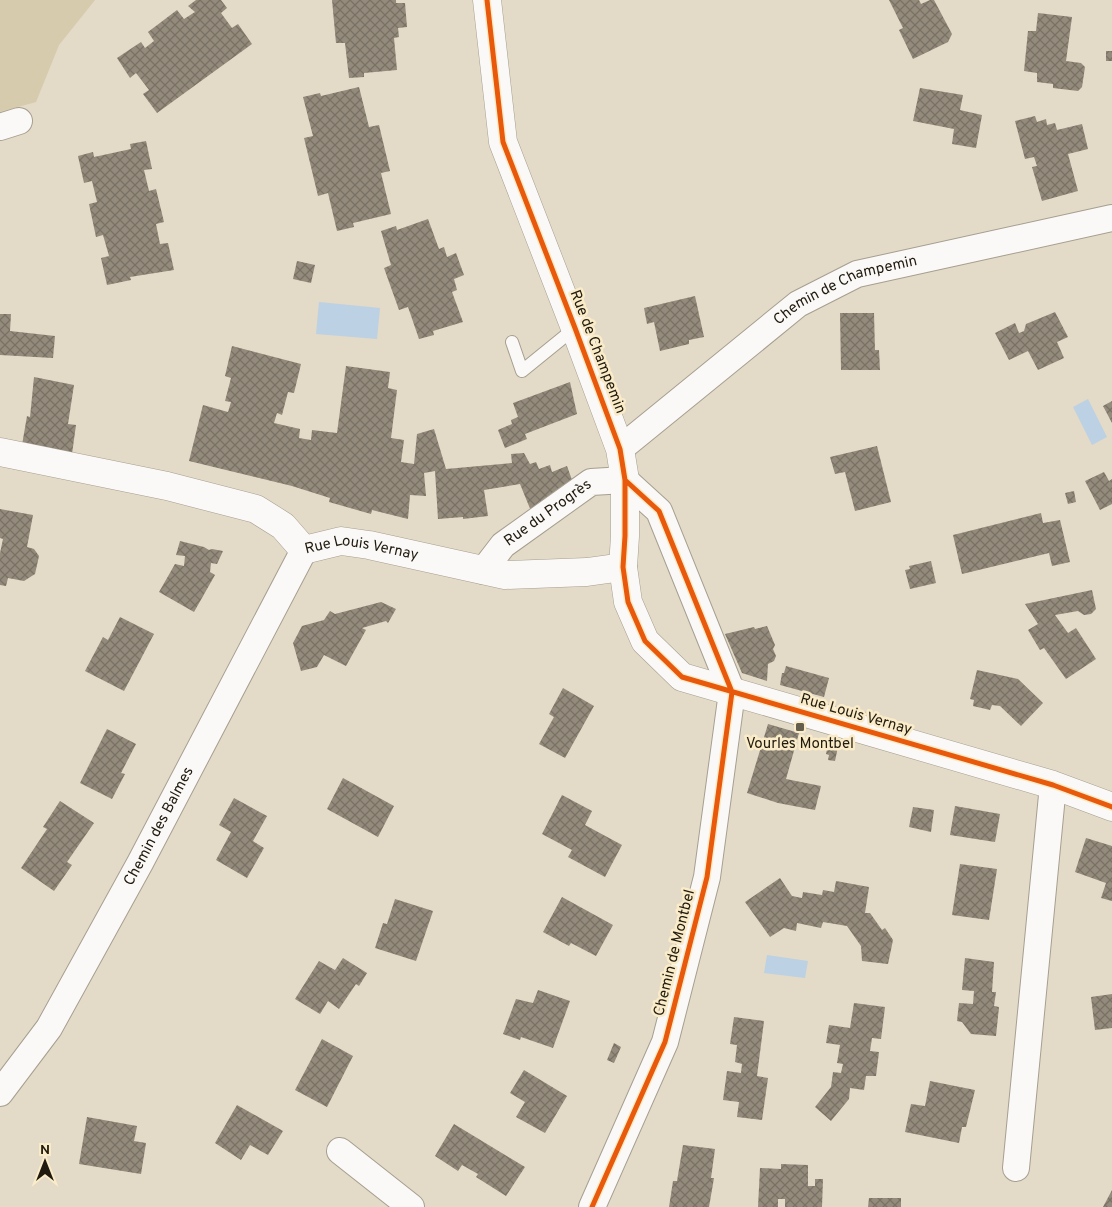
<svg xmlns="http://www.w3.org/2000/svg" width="1112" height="1207" font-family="Overpass,sans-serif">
	<defs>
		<pattern id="building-cross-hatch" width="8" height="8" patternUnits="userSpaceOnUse" patternTransform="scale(1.25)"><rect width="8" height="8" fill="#948b7c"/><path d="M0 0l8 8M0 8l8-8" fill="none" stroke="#787164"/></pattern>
	</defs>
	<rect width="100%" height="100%" fill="#e3dac7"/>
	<!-- green -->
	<path fill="#d7cbad" d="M0,0H95L59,45L36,102L0,112Z"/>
	<!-- water -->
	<path fill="#bcd1e3" d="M319,302L380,308L377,339L316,334Z
		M1088,399L1107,437L1092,445L1073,407Z
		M767,955L808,961L805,978L764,973Z"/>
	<!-- building -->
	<path fill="url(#building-cross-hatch)" d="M196,0H221L227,8L221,13L232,28L238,24L252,44L157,113L143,94L149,90L136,73L130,78L117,58L141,42L145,48L154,41L148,32L177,10L184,19L195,12L188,6Z
		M332,0H396V3H405L407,27L398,28L399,37L394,38L397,70L364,73V77L349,78L345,43H336Z
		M889,0H919L921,4L930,0H934L952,34L948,42L913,59L899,30L903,28Z
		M1038,13L1072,17L1066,61L1081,63L1085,67L1082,87L1078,91L1053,88V84L1037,82V73L1024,71L1028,31H1036Z
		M1106,51H1112V61H1106Z
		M359,87L369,127L379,125L390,171L381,173L391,214L353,223L354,227L337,231L328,193L318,196L304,138L313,136L303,97L320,93L321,96Z
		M920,88L963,95L960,110L982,115L976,148L952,144L954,129L913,121Z
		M1035,116L1037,122L1046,119L1047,125L1055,123L1057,130L1082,124L1088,149L1068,154L1078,191L1042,201L1032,167L1037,166L1034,157L1025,159L1015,121Z
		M146,141L152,169L144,170L149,191L156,189L164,222L156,224L160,244L168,243L174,270L130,277L131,280L107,285L101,258L109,256L103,235L96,237L89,204L97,202L92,181L84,183L78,156L93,152L94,157L131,149L130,144Z
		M428,219L439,249L444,247L447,257L456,253L464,275L454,279L457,290L452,292L463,322L433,331L434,335L419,339L408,307L399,310L384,268L391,265L381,231L396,226L397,230Z
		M297,261L315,265L311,283L293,279Z
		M695,296L704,337L689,340V344L660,351L654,322L647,324L644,308Z
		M1055,312L1068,337L1057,342L1064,358L1038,370L1028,351L1009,360L995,333L1015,323L1019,333L1024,331L1026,324Z
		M840,313H874L875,350H879L880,370H841Z
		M0,314H11L10,331L55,336L53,358L0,355Z
		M232,346L301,364L294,393L288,392L282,415L277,413L274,423L300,429L299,438L311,440L312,430L337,433L346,366L390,372L388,388L397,390L391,438L404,440L401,462L414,464L417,434L434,429L446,469L512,463L511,454L524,453L530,464L536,462L539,469L550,465L552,472L567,466L572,480L531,511L520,484L484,490L488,516L463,519V517L438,519L435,471L424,473L426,496L410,495L408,519L372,510L371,514L329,502L330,498L292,486L189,461L203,405L228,412L231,402L225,401L231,378L225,376Z
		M34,377L74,385L68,424L76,425L72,454L22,445L27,416L30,417Z
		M570,382L577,414L525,434L527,439L505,448L498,430L512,424L511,420L518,417L513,403Z
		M1112,401V423L1103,406Z
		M877,446L891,502L855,511L845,472L835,474L830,457Z
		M1104,472L1109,481L1112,479V504L1100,510L1085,481Z
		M1074,491L1076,502L1068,504L1065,493Z
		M0,509L33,515L27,547L34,549L39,556L35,574L24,581L8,578L6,586L0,585V553L3,539L0,538Z
		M1041,513L1043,523L1060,520L1070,562L1052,566L1049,553L962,574L953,535Z
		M180,541L204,547L209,550L212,549L223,551L217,564L211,563L210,572L215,575L194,612L159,592L175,564L184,566L185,556L176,555Z
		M931,561L936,583L910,589L905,570L910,569L909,566Z
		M1092,590L1096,609L1091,614L1084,615L1078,611L1055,615L1068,633L1076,628L1096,659L1066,679L1044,648L1040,650L1028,630L1038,624L1025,604Z
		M381,602L396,609L388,623L386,621L362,628L366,630L346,666L324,655L317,667L301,671L293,643L302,626L324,620L330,611L335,614Z
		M120,617L154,634L124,691L85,671L103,637L108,640Z
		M767,626L775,645L773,649L776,656L774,661L768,664L767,681L742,673L725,634L754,627L755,629Z
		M786,666L829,678L824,697L780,685L782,673H784Z
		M977,670L1018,679L1043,703L1021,726L1000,706L992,705L990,710L973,706L974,700L970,699Z
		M563,688L594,706L565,758L539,744L554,717L549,714Z
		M857,709L866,712L865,716L855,714Z
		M768,724L799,733L786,779L821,786L815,810L778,803L747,793Z
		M107,729L136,744L121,773L125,774L112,799L80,783Z
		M829,739L839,742L835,761L828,760L829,755L826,754Z
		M343,778L394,806L378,837L327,809Z
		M562,795L592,811L585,825L622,845L605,877L568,857L572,850L542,834Z
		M234,798L267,816L253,841L264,848L247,878L216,860L231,832L219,825Z
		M60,801L94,823L67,862L72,865L54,891L21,868L47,829L43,827Z
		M955,806L1000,814L995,842L950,835Z
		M913,807L934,810L931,832L909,827Z
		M1086,838L1112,846V901L1101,898L1106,883L1075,872Z
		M960,864L997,869L989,920L952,915Z
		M780,878L792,896L802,898L803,892L822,895L823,890L834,892L836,881L869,887L865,913H870L882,930L885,928L893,940L888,964L862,961L861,946L847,926L823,922L821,928L797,923L796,931L784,928L770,937L745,902Z
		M562,897L613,925L596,956L571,943L569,946L543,932Z
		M395,899L433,911L416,961L375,948L383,923L387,924Z
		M343,958L367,973L359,986L356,984L339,1009L328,1001L320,1014L295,999L319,961L335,970Z
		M965,958L994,962L992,992H996L994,1006L999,1007L996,1036L971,1034L962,1022L957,1021L959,1003L973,1004L974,991L962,990Z
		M538,990L570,1001L553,1048L521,1037L520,1040L503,1034L516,999L533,1003Z
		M1112,994V1028L1095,1030L1091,997Z
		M854,1003L885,1007L881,1039L872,1038L870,1051L879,1052L876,1076H866L864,1090L850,1088L849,1099L831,1121L815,1107L831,1087L833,1072L841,1073L843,1064L837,1063L840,1045L826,1043L829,1025L850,1028Z
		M734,1017L764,1021L757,1076L768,1078L762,1120L737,1117L739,1102L723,1100L727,1071L741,1073L742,1064L735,1062L737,1045L730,1044Z
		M322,1039L353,1056L327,1107L295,1090Z
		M614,1043L621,1047L614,1063L607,1060Z
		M524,1070L567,1096L545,1133L516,1117L525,1102L510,1093Z
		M930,1081L975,1090L966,1127H962L959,1143L905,1132L911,1104L925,1106Z
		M237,1105L283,1131L268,1155L250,1145L241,1160L215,1143Z
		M87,1117L137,1126L134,1141L146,1143L141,1174L79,1164Z
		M454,1124L525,1167L506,1196L476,1177L478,1174L462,1165L458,1171L435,1156Z
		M683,1145L715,1149L711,1178H714L709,1207H669L673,1181H677Z
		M781,1164L808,1165V1186H815V1179H823L822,1207H785V1199H778V1207H758L760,1168L781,1169Z
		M1112,1190V1207H1103Z
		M869,1198H901V1207H868Z"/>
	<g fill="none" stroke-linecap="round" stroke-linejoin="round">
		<defs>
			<path id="service" d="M512,342L522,371L575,328"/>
			<g id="minor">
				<path d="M0,127L19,121"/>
				<path id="s1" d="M620,449L798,304L857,274L1112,218"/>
				<path id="s2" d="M483,571L503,545L591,482L625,480L659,511L732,692L707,877L665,1042L592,1207"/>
				<path id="s3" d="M0,1093L49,1028L140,863L304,550"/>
				<path d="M340,1151L411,1207"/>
				<path d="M1016,1168L1053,785"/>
			</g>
			<g id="tertiary">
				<path d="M487,0L503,142L575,328L620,449L625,480V536L623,567L628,602L645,641L682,677L1053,785L1112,807"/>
				<path id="s4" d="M0,452L167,486L256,509L283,526L304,550L341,541L369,545L505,575L587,572L623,567"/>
			</g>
		</defs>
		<!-- service casing -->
		<use href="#service" stroke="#a59f91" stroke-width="14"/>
		<!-- minor casing -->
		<use href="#minor" stroke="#a59f91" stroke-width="28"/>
		<!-- tertiary casing -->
		<use href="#tertiary" stroke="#a59f91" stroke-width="29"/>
		<!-- service -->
		<use href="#service" stroke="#fbf9f7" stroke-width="12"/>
		<!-- minor -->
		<use href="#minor" stroke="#fbf9f7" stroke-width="26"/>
		<!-- tertiary -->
		<use href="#tertiary" stroke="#fbf9f7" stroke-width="28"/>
		<defs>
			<path id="cycleway" d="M487,0L503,142L575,328L620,449L625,480V536L623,567L628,602L645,641L682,677L1053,785L1112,807
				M592,1207L665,1042L707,877L732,692L659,511L625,480"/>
		</defs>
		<!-- cycleway casing -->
		<use href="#cycleway" stroke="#fbecc9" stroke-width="8"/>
		<!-- cycleway -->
		<use href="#cycleway" stroke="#e8590c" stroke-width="5"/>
	</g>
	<!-- markers -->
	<rect fill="#645e4f" stroke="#fbecc9" stroke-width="2" x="795" y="722" width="10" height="10" rx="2.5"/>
	<g text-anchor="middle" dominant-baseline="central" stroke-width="5" stroke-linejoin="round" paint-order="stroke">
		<!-- street labels -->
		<g font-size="15" fill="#201b0e" stroke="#fbecc9">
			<text stroke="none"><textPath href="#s1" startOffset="279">Chemin de Champemin</textPath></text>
			<text transform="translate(597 352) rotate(69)">Rue de Champemin</text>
			<text stroke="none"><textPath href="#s2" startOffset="88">Rue du Progrès</textPath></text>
			<text stroke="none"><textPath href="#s4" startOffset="385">Rue Louis Vernay</textPath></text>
			<text transform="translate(856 715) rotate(16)">Rue Louis Vernay</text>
			<text stroke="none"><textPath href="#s3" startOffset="311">Chemin des Balmes</textPath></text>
			<text transform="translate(675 953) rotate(-76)">Chemin de Montbel</text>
		</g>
		<!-- poi labels -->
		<g font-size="15" fill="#201b0e" stroke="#fbecc9">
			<text x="800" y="744">Vourles Montbel</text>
		</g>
	</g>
	<!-- north arrow -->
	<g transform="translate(45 1162)" stroke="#fbecc9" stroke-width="4" paint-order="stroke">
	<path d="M0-4L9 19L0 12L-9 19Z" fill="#201b0e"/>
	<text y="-8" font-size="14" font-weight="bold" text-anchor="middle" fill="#201b0e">N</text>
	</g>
</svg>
